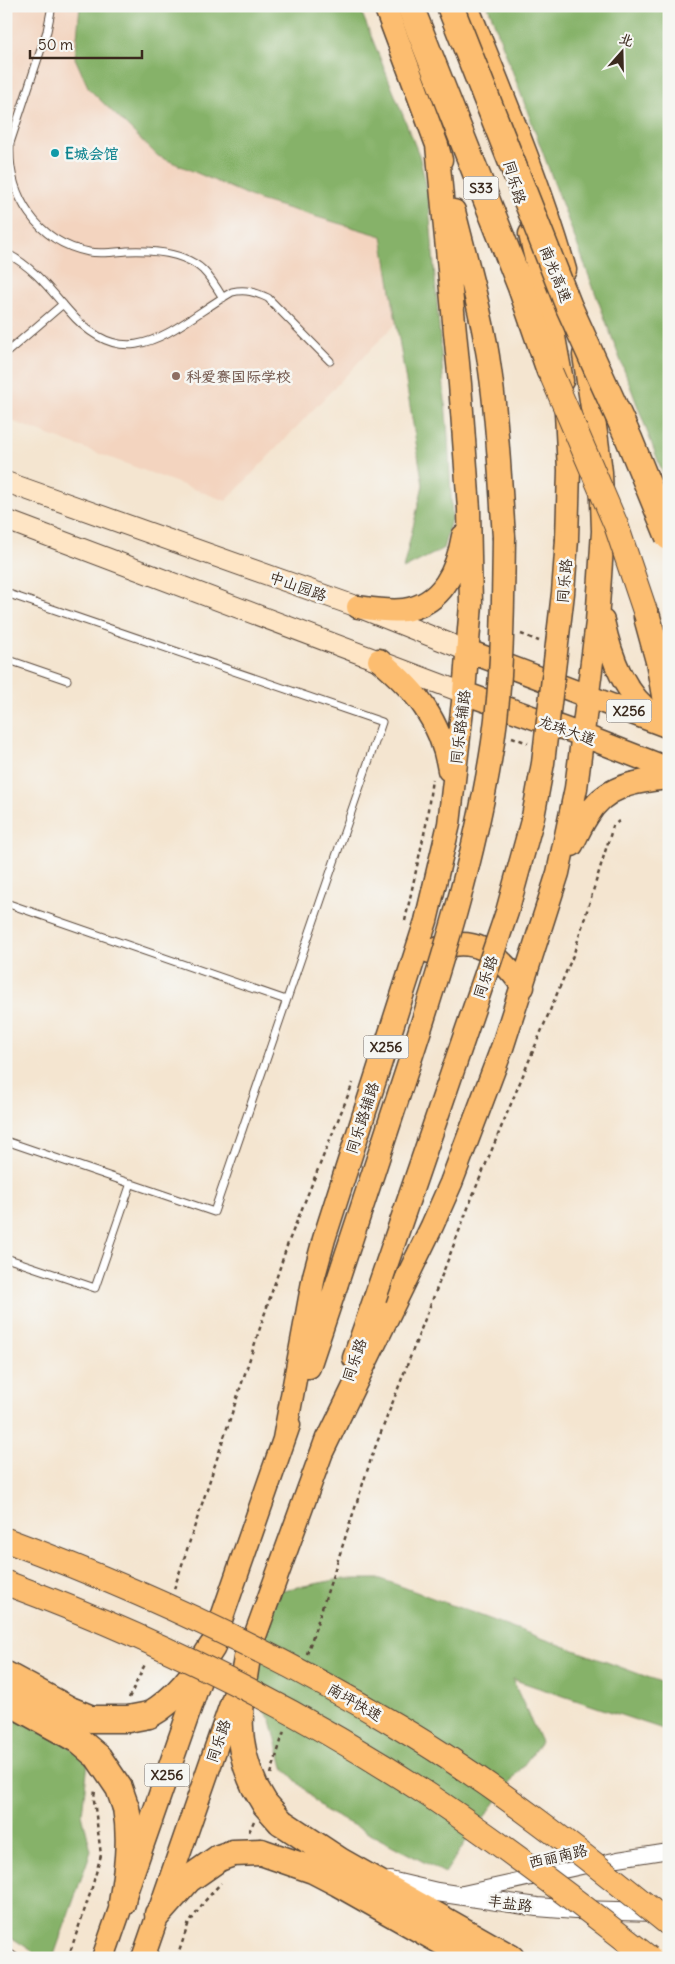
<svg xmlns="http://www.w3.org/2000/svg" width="675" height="1964" font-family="Delius,'LXGW WenKai TC',sans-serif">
	<rect width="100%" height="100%" fill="#f6f6f2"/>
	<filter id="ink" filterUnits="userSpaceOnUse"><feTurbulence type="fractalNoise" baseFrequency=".02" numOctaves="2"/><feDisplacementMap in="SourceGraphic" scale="10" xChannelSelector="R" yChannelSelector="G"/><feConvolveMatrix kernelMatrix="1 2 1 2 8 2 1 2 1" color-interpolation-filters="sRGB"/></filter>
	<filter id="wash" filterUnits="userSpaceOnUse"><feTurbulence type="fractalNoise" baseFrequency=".0096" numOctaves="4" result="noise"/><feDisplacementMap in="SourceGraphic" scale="20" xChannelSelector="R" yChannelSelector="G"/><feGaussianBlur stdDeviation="1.12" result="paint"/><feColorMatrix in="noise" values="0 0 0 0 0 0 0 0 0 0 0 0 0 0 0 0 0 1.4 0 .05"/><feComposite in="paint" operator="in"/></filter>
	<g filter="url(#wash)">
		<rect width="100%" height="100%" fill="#f4e5d0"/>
		<!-- built -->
		<path fill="#f3d4bf" d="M6,6H80L75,58L159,156L259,200L382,236L396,323L226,501L6,419Z"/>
		<!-- forest -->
		<path fill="#86b269" stroke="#606e44" d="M80,6H359L419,155L428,193L448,437L452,516L443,549L403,569L423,485L382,236L259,200L158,156L89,89L75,58Z
			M488,6H669V490Z
			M341,1579H381L669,1685V1731L512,1679L541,1742L464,1844L445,1873L324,1810L283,1767L271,1720L247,1690L277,1591Z
			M6,1710L68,1745L88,1763L82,1814L91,1851L53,1958H43L6,1934Z"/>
	</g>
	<g filter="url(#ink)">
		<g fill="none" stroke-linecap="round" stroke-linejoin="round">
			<defs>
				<path id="service" d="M52,6L47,31L10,143C7,195 37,242 89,252C101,254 116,252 127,251C152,250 184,252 203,270C211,278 217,288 223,298
					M6,253C32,266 49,288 68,310C128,381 172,327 232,292C246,289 255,292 268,298L330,361
					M6,353L63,304
					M6,593L382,722L214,1212L6,1141
					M6,659L67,680
					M6,903L286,1000
					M6,1258L95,1288L131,1183
					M6,1951L16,1958"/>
				<path id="minor" d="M463,1893L618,1859L669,1851"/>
				<path id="tertiary" d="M390,1881L437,1892L537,1907L575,1910L658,1912"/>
				<path id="secondary" d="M6,482L358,607L468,651
					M6,520L464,693"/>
				<path id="primary" d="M385,6L437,145L441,160
					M467,6C502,93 539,180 565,270
					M454,211C467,264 483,316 490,370C498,425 500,481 504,537
					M530,234L552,326L562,381
					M566,413L569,470L567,539
					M358,607C372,609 389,612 404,610C443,604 457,570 463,536
					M603,621C611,658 624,695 657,717
					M468,651L669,727
					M379,660C417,692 440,719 449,770
					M464,693L582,735L669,769
					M572,845C577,836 581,826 587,817C604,786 636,781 669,778
					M430,952C472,932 498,952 523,987
					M354,1358L375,1298
					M309,1367L336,1286
					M284,1439L314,1276L324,1239L426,921L449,824L464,693L471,604L469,509L460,384L437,145
					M322,1452L432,1226L451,1183L502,1048L558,873L576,788L597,622L603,531L601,472L597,440L584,355
					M103,1958L289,1425
					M143,1958L247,1658L327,1438"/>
				<path id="motorway" d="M410,6L521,287L550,371
					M647,617L659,661L669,719
					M247,1658C239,1707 233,1740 255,1787
					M6,1675L70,1710L92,1719
					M6,1700L78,1740L98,1757
					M149,1715C177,1699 195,1674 212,1647
					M281,1822L340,1861L511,1958
					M261,1852L313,1870L338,1883L471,1958
					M122,1903C127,1871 132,1840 126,1808
					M158,1914L189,1879L219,1858"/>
			</defs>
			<!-- service casing -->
			<use href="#service" stroke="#574639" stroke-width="9"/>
			<!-- minor casing -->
			<use href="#minor" stroke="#574639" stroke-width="16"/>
			<!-- tertiary casing -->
			<use href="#tertiary" stroke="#574639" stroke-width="20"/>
			<!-- secondary casing -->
			<use href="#secondary" stroke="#574639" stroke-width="22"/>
			<!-- primary casing -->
			<use href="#primary" stroke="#574639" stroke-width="25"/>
			<!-- motorway casing -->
			<use href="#motorway" stroke="#574639" stroke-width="29"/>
			<!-- path -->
			<path stroke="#574639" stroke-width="2.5" stroke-dasharray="4 4" stroke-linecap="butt" d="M521,634L539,641
				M512,737L528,743
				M405,921L426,825L432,779
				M174,1589L288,1243L353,1083
				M307,1654L373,1453L475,1190L574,953L613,826L619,821
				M129,1698L146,1662
				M271,1774L284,1731
				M249,1832L254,1821
				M68,1958L91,1891L101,1855L94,1800L95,1789
				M177,1958L188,1925L204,1902L221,1883"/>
			<!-- service -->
			<use href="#service" stroke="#fff" stroke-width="7"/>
			<!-- minor -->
			<use href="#minor" stroke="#fff" stroke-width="14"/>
			<!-- tertiary -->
			<use href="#tertiary" stroke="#fff" stroke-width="18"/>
			<!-- secondary -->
			<use href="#secondary" stroke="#fee5c5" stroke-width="20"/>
			<!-- primary -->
			<use href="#primary" stroke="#fcbd6f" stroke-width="22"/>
			<!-- motorway -->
			<use href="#motorway" stroke="#fcbd6f" stroke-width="26"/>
			<defs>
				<path id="primary-bridge" d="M336,1286C359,1216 382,1146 405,1076C441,966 476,856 493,742C503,674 503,605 504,537
					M375,1298L507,912L533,817L543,763L563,593L567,539"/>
				<path id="trunk-bridge" d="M550,371L616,525L647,617
					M6,1540C141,1590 273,1652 397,1726C493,1783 582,1853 669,1924
					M6,1583C155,1638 298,1709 430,1796C506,1847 578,1902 649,1958"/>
				<path id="motorway-bridge" d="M450,6L569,307L629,439L669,537
					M92,1719H128L149,1715
					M98,1757L119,1788L126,1808
					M255,1787L265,1804L281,1822
					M219,1858L233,1853L261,1852"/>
			</defs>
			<!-- primary-bridge casing -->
			<use href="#primary-bridge" stroke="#574639" stroke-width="25" stroke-linecap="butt"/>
			<!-- trunk-bridge casing -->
			<use href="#trunk-bridge" stroke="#574639" stroke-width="26" stroke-linecap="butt"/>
			<!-- motorway-bridge casing -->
			<use href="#motorway-bridge" stroke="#574639" stroke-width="29" stroke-linecap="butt"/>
			<!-- primary-bridge -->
			<use href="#primary-bridge" stroke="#fcbd6f" stroke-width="22"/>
			<!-- trunk-bridge -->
			<use href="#trunk-bridge" stroke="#fcbd6f" stroke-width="24"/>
			<!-- motorway-bridge -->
			<use href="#motorway-bridge" stroke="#fcbd6f" stroke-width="26"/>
		</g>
	</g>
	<!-- markers -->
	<circle fill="#0f9aa8" stroke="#f6f6f2" stroke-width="2" cx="55" cy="153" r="5"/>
	<circle fill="#8d6e63" stroke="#f6f6f2" stroke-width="2" cx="176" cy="376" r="5"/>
	<g text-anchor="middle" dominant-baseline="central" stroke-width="5" stroke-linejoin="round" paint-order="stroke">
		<!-- shield labels -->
		<g fill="#f6f6f2" stroke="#73675e" stroke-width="1">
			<rect x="463.5" y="176.5" width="35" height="23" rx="4"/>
			<rect x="606.5" y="699.5" width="45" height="23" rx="4"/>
			<rect x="363.5" y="1035.5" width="45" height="23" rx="4"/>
			<rect x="144.5" y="1763.5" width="45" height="23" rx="4"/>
		</g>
		<g font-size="14" font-weight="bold" fill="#3b2a1e">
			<text x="481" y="188">S33</text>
			<text x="629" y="711">X256</text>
			<text x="386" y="1047">X256</text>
			<text x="167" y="1775">X256</text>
		</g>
		<!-- culture labels -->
		<g font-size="15" font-weight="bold" fill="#0d838f" stroke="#f6f6f2" text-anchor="start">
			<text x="65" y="153">E城会馆</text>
		</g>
		<!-- street labels -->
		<g font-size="15" fill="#3b2a1e" stroke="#f6f6f2">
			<text transform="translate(515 182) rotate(74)">同乐路</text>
			<text transform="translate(556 274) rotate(68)">南光高速</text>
			<text transform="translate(564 581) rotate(-85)">同乐路</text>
			<text transform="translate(298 586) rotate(20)">中山园路</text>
			<text transform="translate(460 727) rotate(-83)">同乐路辅路</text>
			<text transform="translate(567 730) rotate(20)">龙珠大道</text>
			<text transform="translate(485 977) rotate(-71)">同乐路</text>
			<text transform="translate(362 1118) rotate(-72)">同乐路辅路</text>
			<text transform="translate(354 1360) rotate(-71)">同乐路</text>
			<text transform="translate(355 1702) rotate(30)">南坪快速</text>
			<text transform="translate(218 1741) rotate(-71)">同乐路</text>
			<text transform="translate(558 1856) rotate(-13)">西丽南路</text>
			<text transform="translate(510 1903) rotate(8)">丰盐路</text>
		</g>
		<!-- education labels -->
		<g font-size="15" font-weight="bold" fill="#785e54" stroke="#f6f6f2" text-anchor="start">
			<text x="186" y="376">科爱赛国际学校</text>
		</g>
	</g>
	<!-- margin -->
	<rect width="675" height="1964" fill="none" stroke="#f6f6f2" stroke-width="25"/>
	<!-- north arrow -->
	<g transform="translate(622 52) rotate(20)" stroke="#f6f6f2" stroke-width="4" paint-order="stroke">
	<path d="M0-4L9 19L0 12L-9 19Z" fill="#3b2a1e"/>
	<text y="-8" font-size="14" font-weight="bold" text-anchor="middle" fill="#3b2a1e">北</text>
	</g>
	<!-- scale -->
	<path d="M30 50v8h112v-8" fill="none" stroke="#3b2a1e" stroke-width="2.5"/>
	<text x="38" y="50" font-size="15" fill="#3b2a1e" stroke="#f6f6f2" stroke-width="4" paint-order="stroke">50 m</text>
</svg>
